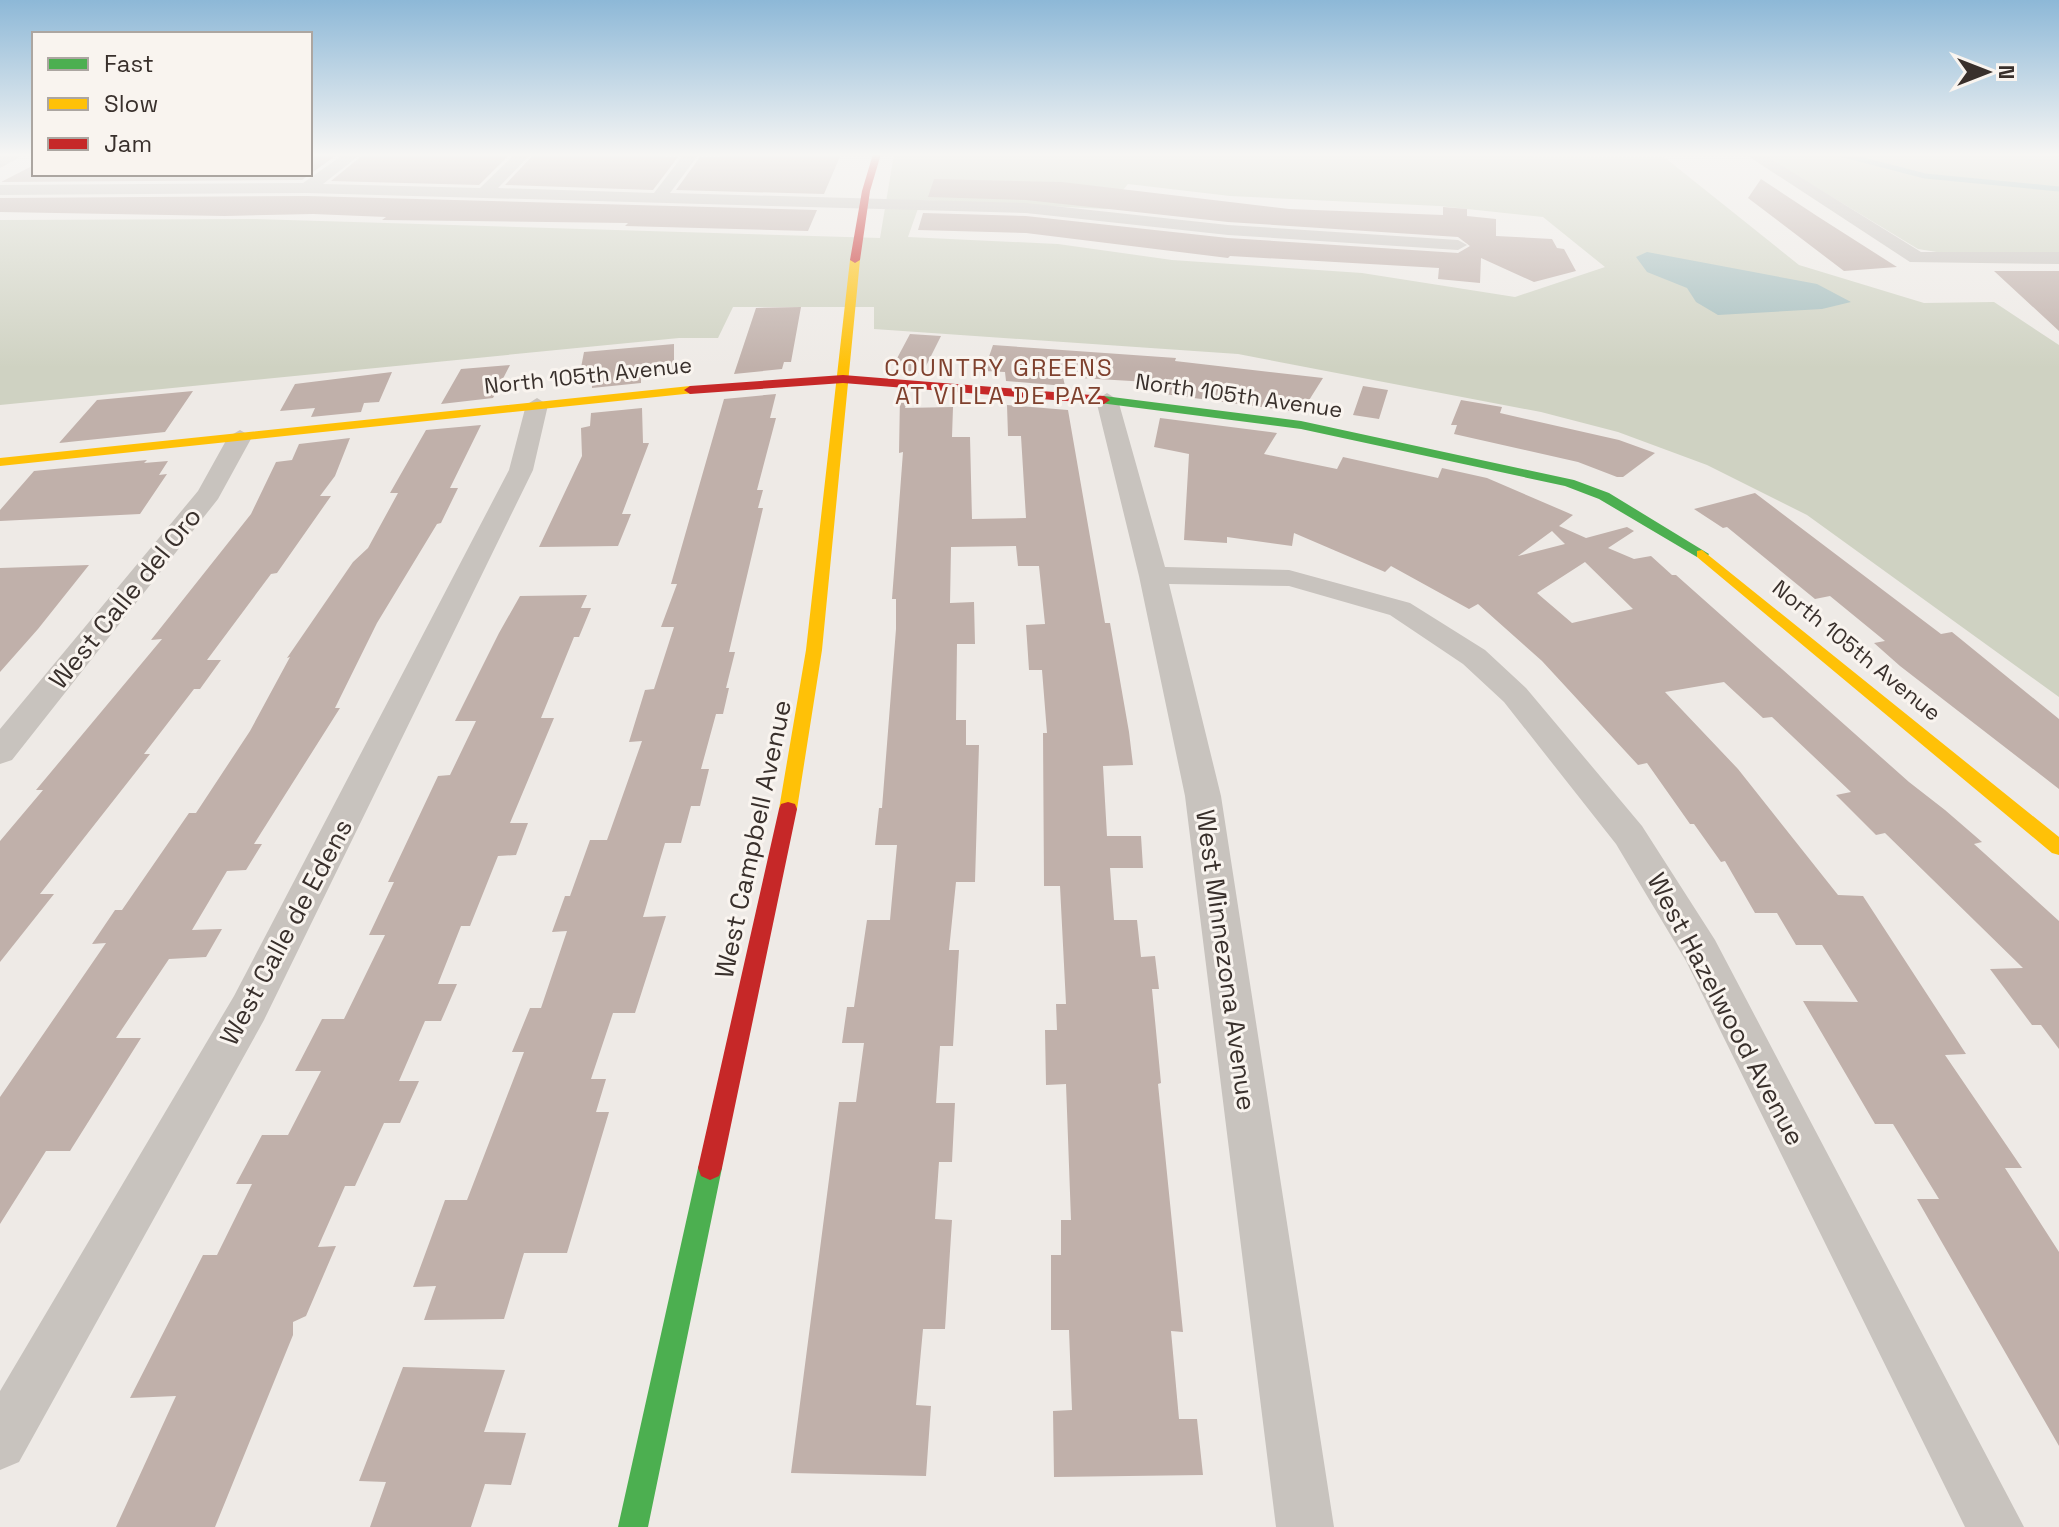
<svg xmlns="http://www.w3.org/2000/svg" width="2059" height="1527" font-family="'Space Grotesk',sans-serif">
	<rect width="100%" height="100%" fill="#eeeae6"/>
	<!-- green -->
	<path fill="#cfd2c2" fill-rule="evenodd" d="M894,154L1664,157L1799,265L1924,303L1994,302L2059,345V697L1807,515L1707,465L1618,432L1541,412L1238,354L874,329V307H733L718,338H679L0,405V220L255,219L880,238ZM1128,184L1230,196L1439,206L1543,217L1605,267L1515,297L1362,273L1172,260L1058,244L908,237L921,200L1107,209Z
		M1761,154H2059V252L1943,253L1918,249Z"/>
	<!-- water -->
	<path fill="#a4bdbd" d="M1647,252L1817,284L1851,302L1822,309L1718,315L1696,302L1687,288L1647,272L1636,257Z"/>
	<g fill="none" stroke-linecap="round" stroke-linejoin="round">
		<!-- stream -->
		<path stroke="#a4bdbd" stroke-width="5" d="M1840,154L1925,176L2059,189"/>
	</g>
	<!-- building -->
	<path fill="#c0b0aa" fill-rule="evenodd" d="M310,154H338L302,180L1,182L34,165V174H310Z
		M364,154H510L479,185L331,181Z
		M534,154H664L662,157H678L653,190L505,185Z
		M723,154H841L824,194L676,190L700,157H721Z
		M934,179L1062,182L1289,209L1443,215V207L1467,209V216L1496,219V236L1552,239L1557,248L1564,249L1576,271L1534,282L1481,258L1480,283L1438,279L1439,268L1230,256L1228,258L1026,233L918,230L923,213L1026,216L1228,238L1458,253L1470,246L1458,237L1228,222L1026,200L928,197Z
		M1761,179L1817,216L1897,267L1844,271L1748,198Z
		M307,196L817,210L808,231L625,226L628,223L382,220L386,217L313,214L225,216L0,212V198Z
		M1994,271H2059V331Z
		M801,307L791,362H784L782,369L734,374L756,308Z
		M910,334L941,336L922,374L903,373L904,365L894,364Z
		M674,344V371L641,374V383L592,388V377L579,378L584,352Z
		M993,345L1176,358L1175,361L1323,378L1306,405L1296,403L1291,411L1164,394L1166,383L1063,377L1065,386L1006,381L1005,372L984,371Z
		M510,365L493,398L441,404L461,369Z
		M392,372L379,402L364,403L361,412L311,417L315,408L280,411L295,384Z
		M1363,386L1388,390L1379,419L1353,415Z
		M193,391L165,432L59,443L97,400Z
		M776,394L770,418H776L757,490H763L758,508H763L729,652H735L726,688H729L723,714H716L701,769H709L700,806H691L681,843H665L643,917L666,916L635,1013H613L591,1079H606L596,1112H609L567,1253H524L504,1319L424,1320L436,1286L413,1287L445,1200H467L524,1052H512L530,1008H541L567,931L552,932L565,896H570L590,840H607L642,741L629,742L645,690L654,689L674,627H661L677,584H671L724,399Z
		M900,396L910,397L905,408L953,407L952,437H970L972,519L1026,518L1021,436H1008L1007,405L1068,410L1105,623H1110L1129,732L1133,765L1103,766L1107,836H1141L1143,868H1110L1114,920H1137L1141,957L1155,956L1159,989H1152L1161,1083L1158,1084L1183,1332L1171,1331L1179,1419H1197L1203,1475L1054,1477L1053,1411L1072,1410L1069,1330H1051V1255H1061V1220H1071L1066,1084L1046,1085L1045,1030H1057L1056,1004H1066L1060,886H1044L1043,733H1047L1042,670H1029L1026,625L1045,624L1039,566H1018L1016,546L951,547L950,603L974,602L975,644H957L956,720H966V745H979L975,882H956L949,950H959L953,1046H940L936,1103H955L952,1162H939L935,1219L952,1220L945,1329H923L916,1405L931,1406L926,1476L791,1473L839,1102H856L864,1043H842L847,1007H854L867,920H890L897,845H875L879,808H882L896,629V599H892L903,452L899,453Z
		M1461,400L1502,407L1500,413L1619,440L1655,453L1623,477H1617L1578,462L1454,434L1457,425H1451Z
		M642,408L643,443H649L622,514H631L618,546L539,547L582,456L581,428L590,426L591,413Z
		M1160,418L1277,433L1264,454L1337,469L1343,457L1438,478L1442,468L1487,478L1573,515L1559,526L1586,538L1627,527L1634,531L1608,548L1634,559L1651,556L1672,575H1676L1909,782L1945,810L1982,842L1974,844L2059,921V1049L2041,1025H2032L1990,969L2023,968L1885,833L1876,835L1836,795L1851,792L1772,717L1763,718L1724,682L1665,692L1738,769L1838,895L1863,896L1966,1054L1945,1055L2022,1168H2005L2059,1252V1446L1917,1199H1939L1893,1124H1875L1803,1001L1858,1002L1822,945H1796L1777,913H1755L1725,861L1721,862L1694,824H1690L1647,763L1638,765L1542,661L1478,604L1469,609L1391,566L1385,572L1294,533L1292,546L1227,537V543L1184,540L1189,454L1154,447ZM1552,531L1565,544L1518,556ZM1585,562L1633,609L1572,623L1537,593Z
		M481,425L450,488H458L441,523L437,524L377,623L335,708H340L254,844H262L246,870L227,871L192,930L222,929L206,957L169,959L116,1038H141L70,1151H46L0,1224V1097L106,943L92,944L115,910H122L189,813H196L250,731L290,657L287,658L353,562L368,548L398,493H390L426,430Z
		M350,438L335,476L320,496H331L277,573L271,574L207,660H221L200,689H194L144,754H150L40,894H54L0,962V841L43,790H36L162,639L151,640L251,514L276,462L292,460L299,444Z
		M147,460L144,463L168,461L159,475L167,474L140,514L0,521V510L34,471Z
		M1755,493L1941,634L1952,632L2059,719V789L1900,666L1874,643L1885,641L1830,596L1815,599L1727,527L1723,528L1694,509Z
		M89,565L38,629L0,672V568Z
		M587,595L581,608H591L579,637H574L541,718H554L510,823H528L516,855L498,856L470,926H461L438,984H457L441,1021H425L399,1081H419L400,1123H384L355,1186H345L318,1247L336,1246L306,1316L293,1322V1335L215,1527H116L176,1396L130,1398L203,1255H217L252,1184H236L262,1135H288L321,1071H295L322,1019H344L385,935H369L394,882H388L438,776L450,775L476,721H455L499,633L520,596Z
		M403,1367L505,1370L484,1432L526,1433L511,1485L485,1484L471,1527H370L386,1482L359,1481Z"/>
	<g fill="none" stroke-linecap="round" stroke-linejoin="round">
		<!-- street -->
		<path fill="#c8c3be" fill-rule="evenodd" d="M6,154H26L0,168V157Z
			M344,154H361L323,184L480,188L515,154H531L498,188L654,193L684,154H699L670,193L1026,203L1228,225L1458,240L1467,245L1458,250L1228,235L1026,213L307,193L0,195V185L303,183Z
			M1745,154H1763L1921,252H2059V264L1910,262Z
			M1107,393L1118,400L1165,567L1289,570L1410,603L1485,650L1526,688L1642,826L1715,940L2024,1527H1965L1686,961L1616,844L1504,702L1463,664L1390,615L1289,586L1169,584L1221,796L1334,1527H1276L1185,796L1139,576L1096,400Z
			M537,398L548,405L533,470L264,1020L19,1462L0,1470V1391L234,996L509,470L526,405Z
			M240,430L252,437L218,499L12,760L0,764V729L198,491L228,437Z"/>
		<!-- fast -->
		<path fill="#4caf50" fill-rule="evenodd" d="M1104,396L1301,421L1574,480L1609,493L1709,554L1707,557H1697L1599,499L1565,486L1301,429L1100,403L1098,400Z
			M710,1156L719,1160L722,1168L648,1527H618L698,1168L701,1160Z"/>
		<!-- slow -->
		<path fill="#ffc107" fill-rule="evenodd" d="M855,257L860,260L822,650L797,809L795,814H781L779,809L806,650L850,260Z
			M690,386L694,387V393L0,466V458Z
			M1702,550L2059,837V855L2052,853L1697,557V551Z"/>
		<!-- jam -->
		<path fill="#c62828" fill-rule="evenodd" d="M873,154H881L870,191L860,260L855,263L850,260L862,191Z
			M843,375L1104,396L1110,400L1104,404L843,383L690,394L684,390L690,386Z
			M788,802L795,804L797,809L722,1168L719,1176L710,1180L701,1176L698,1168L779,809L781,804Z"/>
	</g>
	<!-- sky -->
	<linearGradient id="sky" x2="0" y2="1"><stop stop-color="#8db8d7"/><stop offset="0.42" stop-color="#f7f6f4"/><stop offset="1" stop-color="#f7f6f4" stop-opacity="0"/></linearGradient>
	<rect width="2059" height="368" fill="url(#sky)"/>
	<g text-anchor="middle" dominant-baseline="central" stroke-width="6" stroke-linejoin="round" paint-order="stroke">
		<!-- far-street labels -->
		<g font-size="22" fill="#39302c" stroke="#f9f4ef">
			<text transform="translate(588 375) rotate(-6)">North 105th Avenue</text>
			<text transform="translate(1239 395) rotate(8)">North 105th Avenue</text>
			<text transform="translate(1857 650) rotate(39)">North 105th Avenue</text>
		</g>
		<!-- far-neighbourhood labels -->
		<g font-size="24" letter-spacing="2" fill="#7f412e" stroke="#f9f4ef">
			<text x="999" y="367">COUNTRY GREENS<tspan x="999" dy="28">AT VILLA DE PAZ</tspan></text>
		</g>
		<!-- street labels -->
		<g font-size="26" fill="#39302c" stroke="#f9f4ef">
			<text transform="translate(125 598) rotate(-51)">West Calle del Oro</text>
			<text transform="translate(753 839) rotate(-78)">West Campbell Avenue</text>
			<text transform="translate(286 932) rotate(-62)">West Calle de Edens</text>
			<text transform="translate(1226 960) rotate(82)">West Minnezona Avenue</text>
			<text transform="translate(1726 1009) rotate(62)">West Hazelwood Avenue</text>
		</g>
	</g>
	<!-- legend -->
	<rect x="32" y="32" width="280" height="144" fill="#f9f4ef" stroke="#aca6a1" stroke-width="2"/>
	<rect x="48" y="58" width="40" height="12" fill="#4caf50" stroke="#aca6a1" stroke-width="2"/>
	<text x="104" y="72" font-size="24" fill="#39302c">Fast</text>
	<rect x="48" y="98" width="40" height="12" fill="#ffc107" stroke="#aca6a1" stroke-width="2"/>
	<text x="104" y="112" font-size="24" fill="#39302c">Slow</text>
	<rect x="48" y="138" width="40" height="12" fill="#c62828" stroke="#aca6a1" stroke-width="2"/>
	<text x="104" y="152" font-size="24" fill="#39302c">Jam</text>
	<!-- north arrow -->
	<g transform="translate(1987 72) rotate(90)" stroke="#f9f4ef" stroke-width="6" paint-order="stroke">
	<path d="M0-6L14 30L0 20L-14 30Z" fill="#39302c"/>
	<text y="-12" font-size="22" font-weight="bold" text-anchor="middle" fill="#39302c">N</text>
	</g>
</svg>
